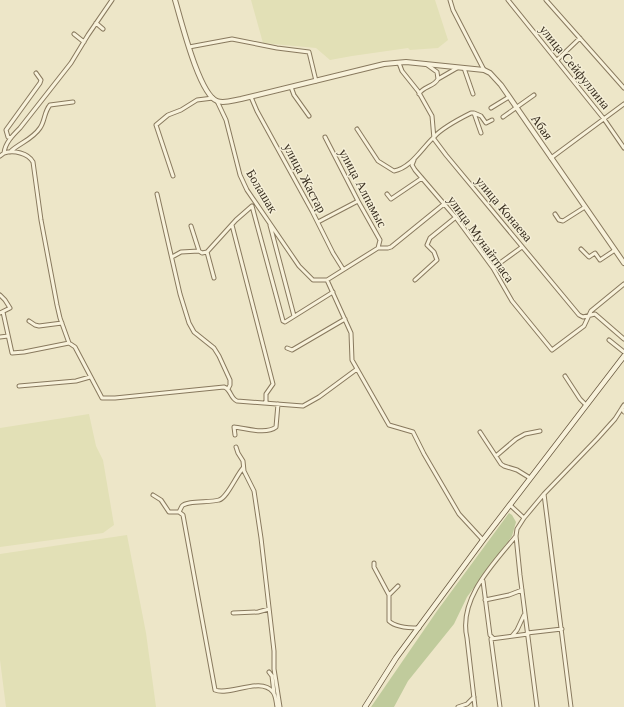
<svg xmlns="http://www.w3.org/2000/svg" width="624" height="707" font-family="'Libre Baskerville',serif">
	<rect width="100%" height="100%" fill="#ede6c8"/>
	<!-- farmland -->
	<path fill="#e2e0b6" d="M251,0H435L448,40L438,48L410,50L408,48L352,56L330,60L316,48L263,43Z
		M89,414L96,446L103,460L114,525L103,533L0,547V428Z
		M127,535L146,633L156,707H6L0,660V554Z"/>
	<!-- green -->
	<path fill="#c0cb9c" d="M509,513L512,515L516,522L512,536L467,597L454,624L408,681L394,707H371L437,611Z"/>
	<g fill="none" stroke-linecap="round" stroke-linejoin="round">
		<defs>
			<path id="minor" d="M450,0L453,10L484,70
				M508,0L604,119L624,148
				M546,0L624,88
				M96,23L103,29
				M74,34L84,42
				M189,47L232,39L277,48L309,52L316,81
				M557,60L580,38
				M399,63L402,71L418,91L432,116L434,139L446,155L579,315L583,317L595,314L624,339
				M464,68L473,94
				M438,79L457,68
				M291,87L294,95L309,116
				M419,94C423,86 434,87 438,79L437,72L426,64
				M251,97L257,111L312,211L333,253L343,269
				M217,101L226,120L240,175L247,190L299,266L313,280H327L378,248H388L391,247L444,204
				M491,108L509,97
				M474,113L481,116L486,123L492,120
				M503,117L534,95
				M357,129L378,161L394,171C411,168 422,148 434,137C441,129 461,118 471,113H474L481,133
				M325,137L358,201L380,240L378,248
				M11,138L8,137L6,130L40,83L41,80L36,73
				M10,152C19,143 32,140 40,128C45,121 44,112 50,105L73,102
				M4,153C14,150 28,153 33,162L41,220L57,305L60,318L69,343L75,347L102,398H115L224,387C231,389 230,398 237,401L303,406L319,397L357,369
				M0,156L4,153C5,143 13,135 20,128L71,63L88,35L112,0
				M551,158L624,104
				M414,160L412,165L415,170L457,219L493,268L512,301L552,350L584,326L591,311L624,284
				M173,176L156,125L168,115L181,110L197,100L213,98
				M157,194L180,294L189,323L194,332L214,348L219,356L230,380V385L228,389
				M387,194L391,199L422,178
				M252,206L283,321L285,322L333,292
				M555,214L559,220L563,221L585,207
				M318,222L358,201
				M232,225L273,384L266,394V403
				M270,225L294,316
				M191,226L199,251L202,253L207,252
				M581,249L589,257L595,253L600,260L615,250
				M172,257L181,252L199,251
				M493,268L522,247
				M214,278L207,252L236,220L252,206
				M327,280L351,333L352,360L389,425L413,432L424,454L459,514L483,540
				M415,280L437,260L434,252L427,245L430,238L456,217
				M0,295L5,300L10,308L0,313
				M3,312L12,353L24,352L69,343
				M29,321L35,325L39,326L62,323
				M0,337L8,336
				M609,340L624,352
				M287,348L292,350L345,319
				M565,376L580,399L586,405
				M19,386L76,381L90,377
				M624,405L622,408L624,412
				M480,432L501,464L504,466L517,470L530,478
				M235,435L234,427C245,428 266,435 276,427L278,404
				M236,447L238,453L243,461L244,471L254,491L261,538L274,651V669L280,707
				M496,456L516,439L525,434L540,431
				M153,495L161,500L169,512H179L183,515L215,690C230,696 261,676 273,692C276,696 276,702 277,707
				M510,505L524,518
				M179,512C180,510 181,508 182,506C187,500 210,503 219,500C227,498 236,476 243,468
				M374,563V567L389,595V621C395,627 410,628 419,628
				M483,581L490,635L493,638
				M389,595L398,586
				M485,600L509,595L522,590
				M233,613L258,612L269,609
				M527,633L562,629
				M512,636L517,630L524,615
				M269,672L272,676L274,693
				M458,707L467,704L474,697
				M475,707L467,638C458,599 493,564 516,536
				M500,707L491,639L528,634
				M537,707L520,575L516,536L517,529L524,518L544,494
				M571,707L544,494L597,439L615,419L622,408"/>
			<path id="tertiary" d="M175,0C181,20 199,94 217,101C224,104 234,100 241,99L384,64L406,62L484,70L490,73L501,85L624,263"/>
			<path id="secondary" d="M365,707L396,658L483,540L624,356"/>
		</defs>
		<!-- minor casing -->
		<use href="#minor" stroke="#88795e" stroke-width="5"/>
		<!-- tertiary casing -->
		<use href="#tertiary" stroke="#88795e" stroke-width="6"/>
		<!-- secondary casing -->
		<use href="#secondary" stroke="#6a5a41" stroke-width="6"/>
		<!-- minor -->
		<use href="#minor" stroke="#f8f2db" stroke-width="3"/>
		<!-- tertiary -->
		<use href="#tertiary" stroke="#f8f2db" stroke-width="4"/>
		<!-- secondary -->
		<use href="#secondary" stroke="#f8f2db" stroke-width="4.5"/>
	</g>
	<g text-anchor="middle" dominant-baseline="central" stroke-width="3" stroke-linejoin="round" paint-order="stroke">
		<!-- street labels -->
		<g font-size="13" fill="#392f21" stroke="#f5efd7">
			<text transform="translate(575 67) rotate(51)">улица Сейфуллина</text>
			<text transform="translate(542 127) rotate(55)">Абая</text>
			<text transform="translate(305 178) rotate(62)">улица Жастар</text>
			<text transform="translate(363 188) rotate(62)">улица Алпамыс</text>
			<text transform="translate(262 191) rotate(59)">Болашак</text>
			<text transform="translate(504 209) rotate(50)">улица Конаева</text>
			<text transform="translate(481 239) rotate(54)">улица Мунайтпаса</text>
		</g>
	</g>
</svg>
